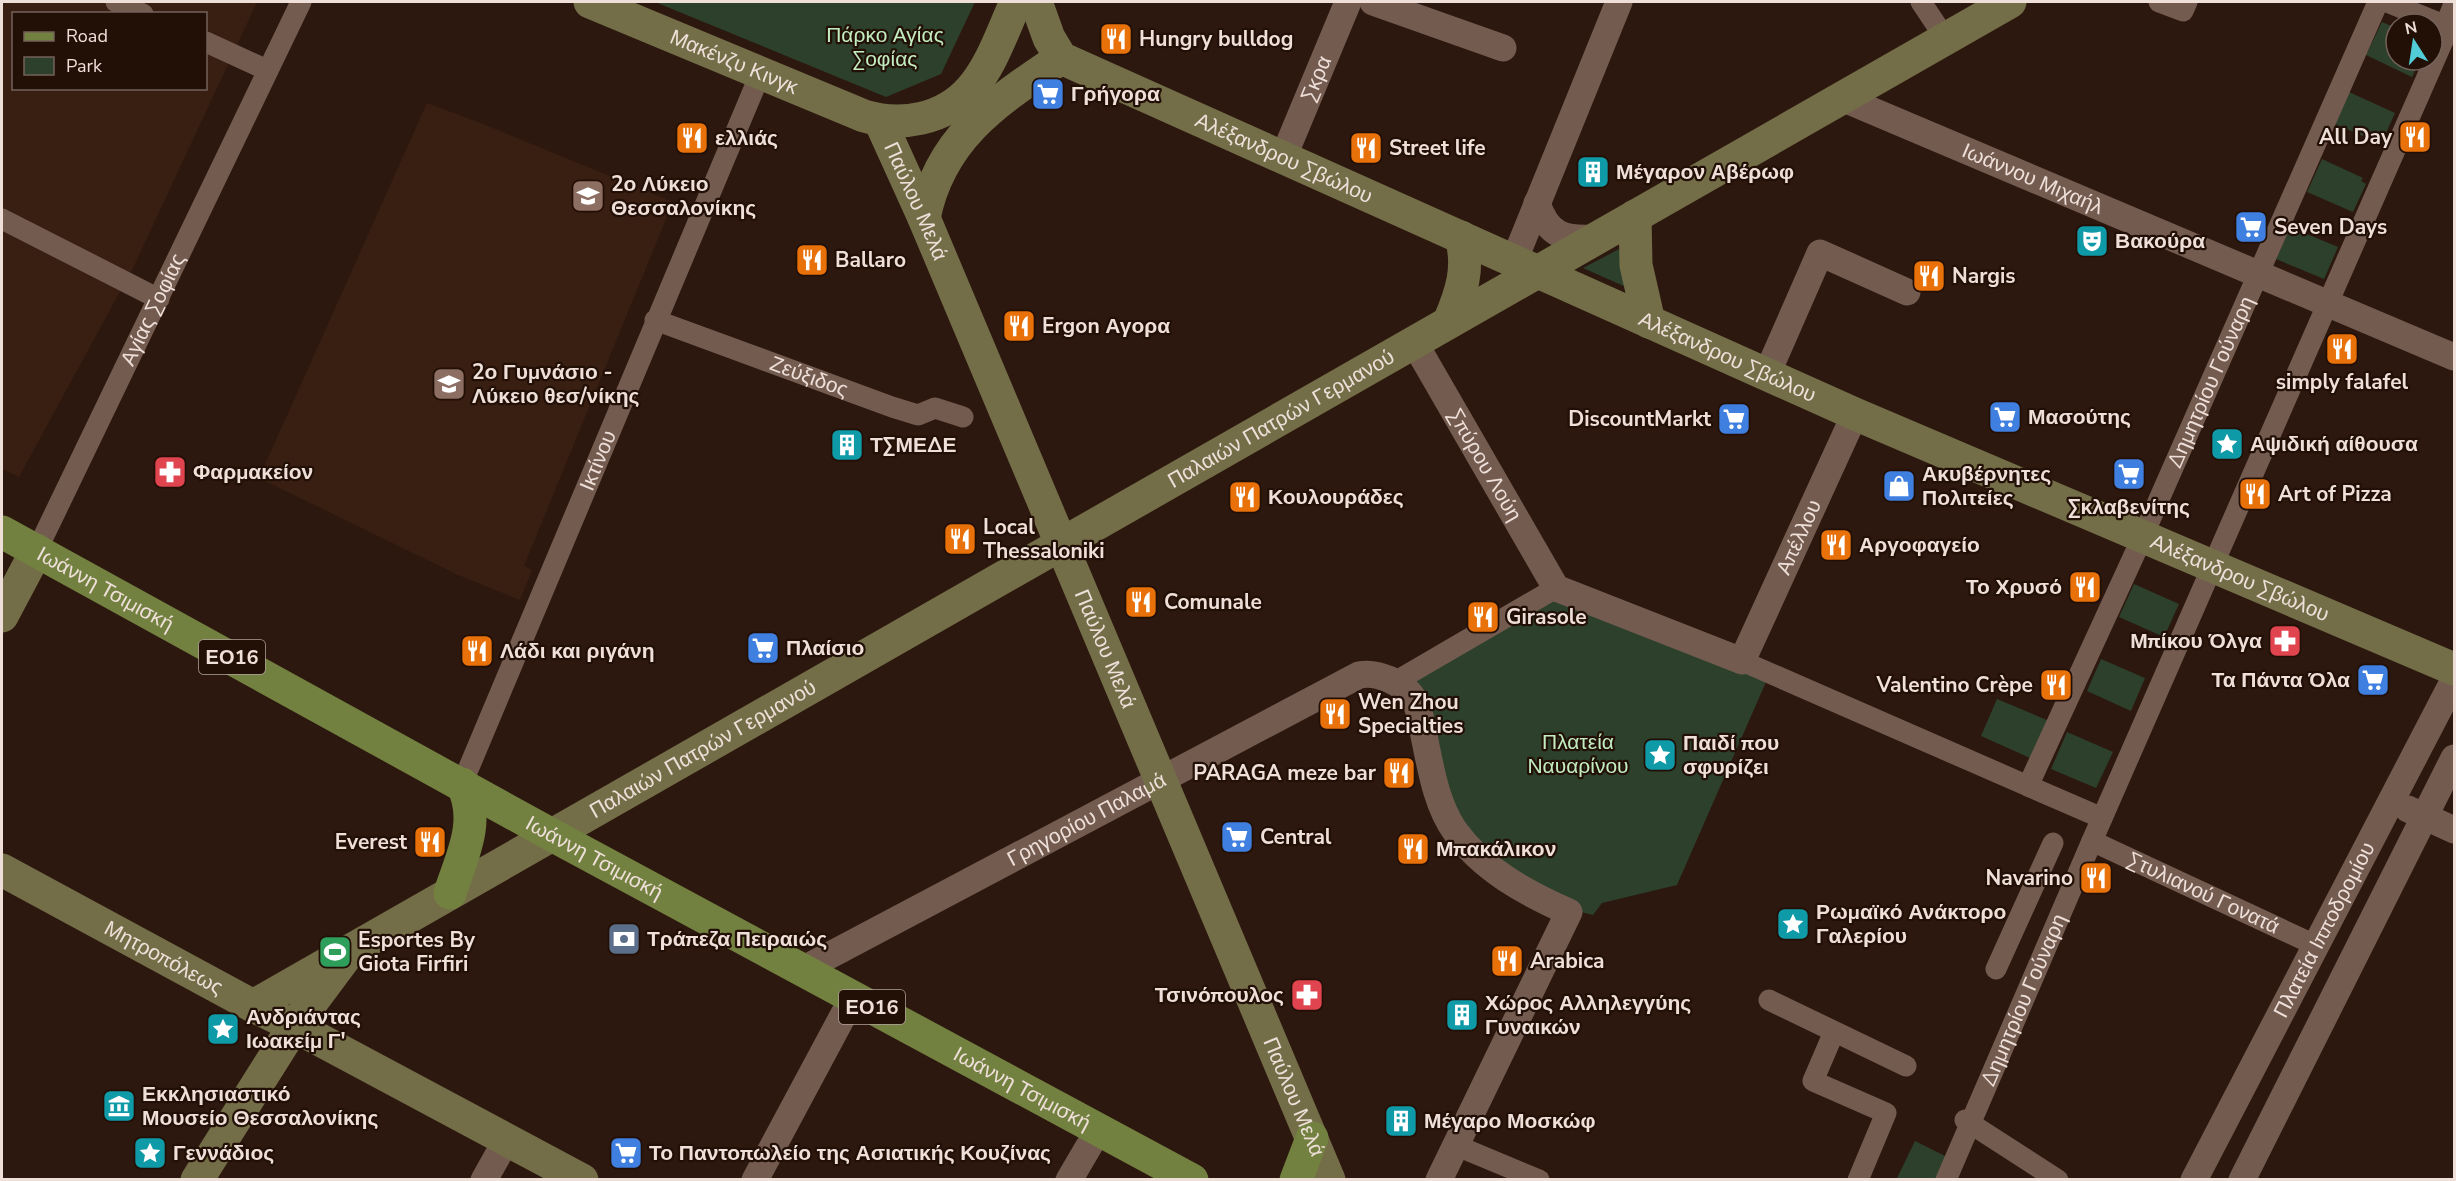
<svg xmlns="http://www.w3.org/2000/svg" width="2456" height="1181" font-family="'Nunito Sans',sans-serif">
	<rect width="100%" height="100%" fill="#2c180f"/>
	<!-- built -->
	<path fill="#391f12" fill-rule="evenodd" d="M2,2H257L134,266L19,477L2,469ZM14,14H206V88H14Z
		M427,103L483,124L673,202L524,566L532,570L520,600L456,574L259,478Z"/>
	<!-- green -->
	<path fill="#2c402c" d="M655,2H975L941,74L886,97Z
		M2382,22L2396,28V60H2420L2412,77L2366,55Z
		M2349,92L2395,113L2381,144L2335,124Z
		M2322,159L2363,178L2361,181L2366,184L2353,212L2307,192Z
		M2290,227L2338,247L2324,279L2276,259Z
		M1619,249L1635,291L1583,268Z
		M2134,584L2179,604L2164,637L2119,617Z
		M1556,588L1766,682L1677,885L1602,903L1593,915L1573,910L1483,862L1393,683Z
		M2101,659L2145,678L2131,711L2087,691Z
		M1997,699L2054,723L2037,761L1981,736Z
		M2067,732L2113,752L2096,788L2051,769Z
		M1915,1141L1949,1158L1939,1179L1897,1178Z"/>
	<!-- water -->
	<path fill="#000516" d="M1645 755a15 15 0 1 1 30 0a15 15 0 1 1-30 0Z"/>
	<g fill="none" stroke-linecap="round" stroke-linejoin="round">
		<!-- pedestrian -->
		<g stroke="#735b50" stroke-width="21">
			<path d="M116,2L143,14"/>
			<path d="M1921,2L1945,38"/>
			<path d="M2159,2L2183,11L2187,2"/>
			<path d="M2445,26L2454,4"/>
			<path d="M206,42L267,70"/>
			<path d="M2,219L159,299"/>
			<path id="s1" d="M655,320L892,407L918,415L935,408L963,417"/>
			<path id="s2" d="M37,550L301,2"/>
			<path d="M1742,661L2028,786"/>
			<path d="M1393,683L1556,588"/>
			<path id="s3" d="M462,784L761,72"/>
			<path id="s4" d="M2102,818L2028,786L2142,538L2378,2"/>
			<path id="s5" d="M2092,841L2315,945"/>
			<path d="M1996,969L2053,843"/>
			<path d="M1769,1000L1906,1066"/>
			<path d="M1834,1032L1813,1081L1886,1113L1858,1180"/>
			<path d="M1965,1120L2058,1180"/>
			<path d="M1455,1145L1539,1180"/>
			<path id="s6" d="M1946,1180L2092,841L2449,27L2387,2"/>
		</g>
		<!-- minor -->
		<g stroke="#735b50" stroke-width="27">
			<path d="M1373,2L1503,48"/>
			<path id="s7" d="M1842,98L2454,357"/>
			<path id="s8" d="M1283,158L1348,2"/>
			<path d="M1537,203C1548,236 1564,240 1597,238"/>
			<path d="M1514,261L1619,2"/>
			<path id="s9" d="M1414,342L1556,588L1742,661L1855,414"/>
			<path d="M1767,374L1820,253L1907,292"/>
			<path d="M2408,809L2454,830"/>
			<path id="s10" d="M802,970L1359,675C1377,671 1405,683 1414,700C1420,709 1421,721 1423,731C1430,763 1435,803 1455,831C1483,870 1526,893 1569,912L1439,1180"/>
			<path d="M484,1180L507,1139"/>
			<path d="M755,1180L853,997"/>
			<path d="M1069,1180L1099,1129"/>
			<path id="s11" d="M2194,1180L2454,680"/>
			<path d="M2242,1180L2454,758"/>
		</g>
		<!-- secondary -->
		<g stroke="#736e48" stroke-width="33">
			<path id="s12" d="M590,2L864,116C901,127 944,120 971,89C992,65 1003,30 1016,2"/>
			<path id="s13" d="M1036,2L1049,38L1061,58L1855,414L2454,669"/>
			<path id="s14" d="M880,121L924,218L1329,1180"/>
			<path d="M1635,216L1636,265L1649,322"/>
			<path d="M924,218C940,137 997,101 1061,58"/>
			<path d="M1449,322C1461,294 1470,268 1461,237"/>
			<path d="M2,616L37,550"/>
			<path id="s15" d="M2,870L253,1006L294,1026L582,1180"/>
			<path id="s16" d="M253,1006L2010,2"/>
			<path d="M197,1180L294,1026L344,959"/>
		</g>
		<!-- primary -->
		<g stroke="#738140" stroke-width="33">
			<path id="s17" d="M2,532L552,835L1192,1180"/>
			<path d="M450,893C462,856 481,821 462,784"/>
			<path d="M1296,1180L1312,1138"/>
		</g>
	</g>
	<!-- icons -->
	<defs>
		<symbol id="restaurant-square" viewBox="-11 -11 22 22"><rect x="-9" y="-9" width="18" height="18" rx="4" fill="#e8710a" stroke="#220f06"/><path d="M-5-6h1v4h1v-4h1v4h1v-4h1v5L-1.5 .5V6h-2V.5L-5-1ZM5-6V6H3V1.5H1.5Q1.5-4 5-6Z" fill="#fff"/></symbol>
		<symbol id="supermarket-square" viewBox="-11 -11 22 22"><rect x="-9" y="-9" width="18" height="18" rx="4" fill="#3f7fe0" stroke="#220f06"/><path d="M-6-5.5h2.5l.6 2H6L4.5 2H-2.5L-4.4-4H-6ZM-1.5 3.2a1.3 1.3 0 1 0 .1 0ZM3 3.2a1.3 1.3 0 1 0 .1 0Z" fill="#fff"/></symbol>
		<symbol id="building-square" viewBox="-11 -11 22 22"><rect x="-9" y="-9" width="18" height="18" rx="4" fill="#0f9aa8" stroke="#220f06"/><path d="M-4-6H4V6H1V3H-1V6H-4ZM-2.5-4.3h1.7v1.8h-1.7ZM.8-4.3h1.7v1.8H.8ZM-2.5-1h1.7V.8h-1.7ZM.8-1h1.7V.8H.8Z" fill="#fff"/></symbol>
		<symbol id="school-square" viewBox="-11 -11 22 22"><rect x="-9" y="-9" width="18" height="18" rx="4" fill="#8d6e63" stroke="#220f06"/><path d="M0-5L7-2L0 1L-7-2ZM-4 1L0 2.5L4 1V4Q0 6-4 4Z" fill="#fff"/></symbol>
		<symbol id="theatre-square" viewBox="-11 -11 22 22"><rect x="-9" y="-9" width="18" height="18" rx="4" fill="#0f9aa8" stroke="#220f06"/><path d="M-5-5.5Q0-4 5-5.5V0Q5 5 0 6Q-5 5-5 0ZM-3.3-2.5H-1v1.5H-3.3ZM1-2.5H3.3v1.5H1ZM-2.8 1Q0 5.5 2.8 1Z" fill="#fff"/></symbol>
		<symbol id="sight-square" viewBox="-11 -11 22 22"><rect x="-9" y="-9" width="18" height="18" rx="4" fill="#0f9aa8" stroke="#220f06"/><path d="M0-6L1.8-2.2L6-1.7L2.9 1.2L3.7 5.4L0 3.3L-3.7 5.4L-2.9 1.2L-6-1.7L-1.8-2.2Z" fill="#fff"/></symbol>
		<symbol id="pharmacy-square" viewBox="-11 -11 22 22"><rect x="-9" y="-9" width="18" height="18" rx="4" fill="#e0444e" stroke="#220f06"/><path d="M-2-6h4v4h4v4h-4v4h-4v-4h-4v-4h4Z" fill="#fff"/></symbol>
		<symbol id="shop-square" viewBox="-11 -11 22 22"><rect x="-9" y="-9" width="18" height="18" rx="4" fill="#3f7fe0" stroke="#220f06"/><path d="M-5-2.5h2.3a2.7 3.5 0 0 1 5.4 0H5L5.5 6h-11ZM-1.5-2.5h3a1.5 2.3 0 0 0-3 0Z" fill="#fff"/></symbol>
		<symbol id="bank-square" viewBox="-11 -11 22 22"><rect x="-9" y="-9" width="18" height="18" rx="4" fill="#5c6f8a" stroke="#220f06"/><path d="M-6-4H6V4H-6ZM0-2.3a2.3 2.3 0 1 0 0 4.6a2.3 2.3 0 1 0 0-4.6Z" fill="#fff"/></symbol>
		<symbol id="stadium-square" viewBox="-11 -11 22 22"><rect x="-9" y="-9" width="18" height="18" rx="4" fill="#2e9e5b" stroke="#220f06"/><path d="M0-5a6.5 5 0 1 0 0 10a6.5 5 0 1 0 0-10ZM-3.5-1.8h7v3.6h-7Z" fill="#fff"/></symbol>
		<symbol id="museum-square" viewBox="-11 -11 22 22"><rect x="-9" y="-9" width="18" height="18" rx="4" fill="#0f9aa8" stroke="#220f06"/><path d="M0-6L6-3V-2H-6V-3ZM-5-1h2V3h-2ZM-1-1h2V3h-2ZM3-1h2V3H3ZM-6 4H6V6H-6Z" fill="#fff"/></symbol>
	</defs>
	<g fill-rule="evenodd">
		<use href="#restaurant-square" x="1097" y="20" width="38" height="38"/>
		<use href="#supermarket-square" x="1029" y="75" width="38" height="38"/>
		<use href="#restaurant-square" x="2396" y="118" width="38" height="38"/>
		<use href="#restaurant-square" x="673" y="119" width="38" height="38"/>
		<use href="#restaurant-square" x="1347" y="129" width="38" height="38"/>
		<use href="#building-square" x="1574" y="153" width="38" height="38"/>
		<use href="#school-square" x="569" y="177" width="38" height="38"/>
		<use href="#supermarket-square" x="2232" y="208" width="38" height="38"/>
		<use href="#theatre-square" x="2073" y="222" width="38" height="38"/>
		<use href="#restaurant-square" x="793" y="241" width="38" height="38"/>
		<use href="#restaurant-square" x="1910" y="257" width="38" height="38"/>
		<use href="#restaurant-square" x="1000" y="307" width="38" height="38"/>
		<use href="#restaurant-square" x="2323" y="330" width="38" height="38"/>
		<use href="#school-square" x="430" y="365" width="38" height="38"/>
		<use href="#supermarket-square" x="1986" y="398" width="38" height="38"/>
		<use href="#supermarket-square" x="1715" y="400" width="38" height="38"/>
		<use href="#sight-square" x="2208" y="425" width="38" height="38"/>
		<use href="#building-square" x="828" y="426" width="38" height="38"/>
		<use href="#pharmacy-square" x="151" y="453" width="38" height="38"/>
		<use href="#supermarket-square" x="2110" y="455" width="38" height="38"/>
		<use href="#shop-square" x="1880" y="467" width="38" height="38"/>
		<use href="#restaurant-square" x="2236" y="475" width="38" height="38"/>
		<use href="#restaurant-square" x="1226" y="478" width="38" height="38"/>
		<use href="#restaurant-square" x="941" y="520" width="38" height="38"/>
		<use href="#restaurant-square" x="1817" y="526" width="38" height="38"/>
		<use href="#restaurant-square" x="2066" y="568" width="38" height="38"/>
		<use href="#restaurant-square" x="1122" y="583" width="38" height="38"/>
		<use href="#restaurant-square" x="1464" y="598" width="38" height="38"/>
		<use href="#pharmacy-square" x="2266" y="622" width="38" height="38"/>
		<use href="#supermarket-square" x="744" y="629" width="38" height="38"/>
		<use href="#restaurant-square" x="458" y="632" width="38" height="38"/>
		<use href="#supermarket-square" x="2354" y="661" width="38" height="38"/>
		<use href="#restaurant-square" x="2037" y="666" width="38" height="38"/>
		<use href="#restaurant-square" x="1316" y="695" width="38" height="38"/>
		<use href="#sight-square" x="1641" y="736" width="38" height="38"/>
		<use href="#restaurant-square" x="1380" y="754" width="38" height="38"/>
		<use href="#supermarket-square" x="1218" y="818" width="38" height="38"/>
		<use href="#restaurant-square" x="411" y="823" width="38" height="38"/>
		<use href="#restaurant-square" x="1394" y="830" width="38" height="38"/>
		<use href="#restaurant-square" x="2077" y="859" width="38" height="38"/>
		<use href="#sight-square" x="1774" y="905" width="38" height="38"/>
		<use href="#bank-square" x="605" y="920" width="38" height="38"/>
		<use href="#stadium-square" x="316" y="933" width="38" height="38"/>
		<use href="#restaurant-square" x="1488" y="942" width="38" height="38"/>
		<use href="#pharmacy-square" x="1288" y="976" width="38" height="38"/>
		<use href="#building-square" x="1443" y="996" width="38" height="38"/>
		<use href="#sight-square" x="204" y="1010" width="38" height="38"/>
		<use href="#museum-square" x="100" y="1087" width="38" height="38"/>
		<use href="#building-square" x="1382" y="1102" width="38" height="38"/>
		<use href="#sight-square" x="131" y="1134" width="38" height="38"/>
		<use href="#supermarket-square" x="607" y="1134" width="38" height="38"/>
	</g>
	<g text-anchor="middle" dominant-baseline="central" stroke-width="4.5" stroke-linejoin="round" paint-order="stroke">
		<!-- shield labels -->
		<g fill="#220f06" stroke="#b1a19a" stroke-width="1.5">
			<rect x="199" y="640" width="66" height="34" rx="4.5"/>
			<rect x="839" y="990" width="66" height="34" rx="4.5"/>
		</g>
		<g font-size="20" font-weight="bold" fill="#eedfd9">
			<text x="232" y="657">ΕΟ16</text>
			<text x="872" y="1007">ΕΟ16</text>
		</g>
		<!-- park labels -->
		<g font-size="21" fill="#c2edc1" stroke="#220f06">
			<text x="885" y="35">Πάρκο Αγίας<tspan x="885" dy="24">Σοφίας</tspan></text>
			<text x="1578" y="742">Πλατεία<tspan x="1578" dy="24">Ναυαρίνου</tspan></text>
		</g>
		<!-- poi labels -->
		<g font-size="21" font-weight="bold" fill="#eedfd9" stroke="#220f06" text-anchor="start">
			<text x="1139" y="39">Hungry bulldog</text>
			<text x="1071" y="94">Γρήγορα</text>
			<text x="2392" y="137" text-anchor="end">All Day</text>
			<text x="715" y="138">ελλιάς</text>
			<text x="1389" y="148">Street life</text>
			<text x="1616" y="172">Μέγαρον Αβέρωφ</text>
			<text x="611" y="184">2ο Λύκειο<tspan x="611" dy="24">Θεσσαλονίκης</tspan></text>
			<text x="2274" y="227">Seven Days</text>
			<text x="2115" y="241">Βακούρα</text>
			<text x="835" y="260">Ballaro</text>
			<text x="1952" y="276">Nargis</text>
			<text x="1042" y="326">Ergon Αγορα</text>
			<text x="472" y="372">2ο Γυμνάσιο -<tspan x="472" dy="24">Λύκειο θεσ/νίκης</tspan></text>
			<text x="2342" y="382" text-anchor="middle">simply falafel</text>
			<text x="2028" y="417">Μασούτης</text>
			<text x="1711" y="419" text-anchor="end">DiscountMarkt</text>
			<text x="2250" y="444">Αψιδική αίθουσα</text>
			<text x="870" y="445">ΤΣΜΕΔΕ</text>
			<text x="193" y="472">Φαρμακείον</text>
			<text x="1922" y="474">Ακυβέρνητες<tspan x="1922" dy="24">Πολιτείες</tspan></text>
			<text x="2278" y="494">Art of Pizza</text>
			<text x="1268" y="497">Κουλουράδες</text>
			<text x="2129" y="507" text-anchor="middle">Σκλαβενίτης</text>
			<text x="983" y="527">Local<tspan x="983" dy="24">Thessaloniki</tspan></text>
			<text x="1859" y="545">Αργοφαγείο</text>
			<text x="2062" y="587" text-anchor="end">Το Χρυσό</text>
			<text x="1164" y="602">Comunale</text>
			<text x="1506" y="617">Girasole</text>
			<text x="2262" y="641" text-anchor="end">Μπίκου Όλγα</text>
			<text x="786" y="648">Πλαίσιο</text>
			<text x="500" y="651">Λάδι και ριγάνη</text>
			<text x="2350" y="680" text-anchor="end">Τα Πάντα Όλα</text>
			<text x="2033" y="685" text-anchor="end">Valentino Crèpe</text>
			<text x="1358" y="702">Wen Zhou<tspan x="1358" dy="24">Specialties</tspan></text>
			<text x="1683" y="743">Παιδί που<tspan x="1683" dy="24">σφυρίζει</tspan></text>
			<text x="1376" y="773" text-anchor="end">PARAGA meze bar</text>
			<text x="1260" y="837">Central</text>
			<text x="407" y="842" text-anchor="end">Everest</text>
			<text x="1436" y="849">Μπακάλικον</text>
			<text x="2073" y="878" text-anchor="end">Navarino</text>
			<text x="1816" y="912">Ρωμαϊκό Ανάκτορο<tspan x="1816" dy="24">Γαλερίου</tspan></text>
			<text x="647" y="939">Τράπεζα Πειραιώς</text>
			<text x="358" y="940">Esportes By<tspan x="358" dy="24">Giota Firfiri</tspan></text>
			<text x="1530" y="961">Arabica</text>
			<text x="1284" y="995" text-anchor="end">Τσινόπουλος</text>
			<text x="1485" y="1003">Χώρος Αλληλεγγύης<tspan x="1485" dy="24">Γυναικών</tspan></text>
			<text x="246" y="1017">Ανδριάντας<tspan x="246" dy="24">Ιωακείμ Γ'</tspan></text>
			<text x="142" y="1094">Εκκλησιαστικό<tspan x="142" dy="24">Μουσείο Θεσσαλονίκης</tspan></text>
			<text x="1424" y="1121">Μέγαρο Μοσκώφ</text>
			<text x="173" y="1153">Γεννάδιος</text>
			<text x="649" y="1153">Το Παντοπωλείο της Ασιατικής Κουζίνας</text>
		</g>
		<!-- street labels -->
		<g font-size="21" fill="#eedfd9" stroke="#220f06">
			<text stroke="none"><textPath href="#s12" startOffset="156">Μακένζυ Κινγκ</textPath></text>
			<text stroke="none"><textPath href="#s8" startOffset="86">Σκρα</textPath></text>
			<text stroke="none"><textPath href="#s13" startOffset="306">Αλέξανδρου Σβώλου</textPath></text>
			<text stroke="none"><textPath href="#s7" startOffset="207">Ιωάννου Μιχαήλ</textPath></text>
			<text stroke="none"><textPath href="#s14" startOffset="88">Παύλου Μελά</textPath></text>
			<text stroke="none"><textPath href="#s2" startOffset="267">Αγίας Σοφίας</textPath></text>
			<text stroke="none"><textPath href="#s13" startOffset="792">Αλέξανδρου Σβώλου</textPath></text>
			<text stroke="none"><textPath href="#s1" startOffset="164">Ζεύξιδος</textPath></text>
			<text stroke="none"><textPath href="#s4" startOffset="524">Δημητρίου Γούναρη</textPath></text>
			<text stroke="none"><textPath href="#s16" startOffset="1184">Παλαιών Πατρών Γερμανού</textPath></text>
			<text stroke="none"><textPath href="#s3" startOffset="351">Ικτίνου</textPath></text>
			<text stroke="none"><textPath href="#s9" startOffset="142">Σπύρου Λούη</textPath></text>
			<text stroke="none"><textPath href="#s9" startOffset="620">Απέλλου</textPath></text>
			<text stroke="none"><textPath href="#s13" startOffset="1350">Αλέξανδρου Σβώλου</textPath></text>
			<text stroke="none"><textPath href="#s17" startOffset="118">Ιωάννη Τσιμισκή</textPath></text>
			<text stroke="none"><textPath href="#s14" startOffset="574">Παύλου Μελά</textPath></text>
			<text stroke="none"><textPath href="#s16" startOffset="518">Παλαιών Πατρών Γερμανού</textPath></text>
			<text stroke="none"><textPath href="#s10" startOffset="322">Γρηγορίου Παλαμά</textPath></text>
			<text stroke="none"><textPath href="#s17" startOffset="676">Ιωάννη Τσιμισκή</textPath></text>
			<text stroke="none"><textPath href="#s5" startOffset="123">Στυλιανού Γονατά</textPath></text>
			<text stroke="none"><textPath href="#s11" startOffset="282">Πλατεία Ιπποδρομίου</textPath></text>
			<text stroke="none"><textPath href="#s15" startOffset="184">Μητροπόλεως</textPath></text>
			<text stroke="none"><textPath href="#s6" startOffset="196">Δημητρίου Γούναρη</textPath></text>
			<text stroke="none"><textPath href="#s17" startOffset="1162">Ιωάννη Τσιμισκή</textPath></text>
			<text stroke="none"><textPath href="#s14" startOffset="1060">Παύλου Μελά</textPath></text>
		</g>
	</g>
	<!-- border -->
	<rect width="2456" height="1181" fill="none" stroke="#eedfd9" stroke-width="6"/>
	<!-- legend -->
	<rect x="12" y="12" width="195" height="78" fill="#220f06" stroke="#74625a" stroke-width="1.5"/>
	<rect x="24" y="32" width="30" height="9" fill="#738140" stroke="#74625a" stroke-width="1.5"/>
	<text x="66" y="42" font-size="18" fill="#eedfd9">Road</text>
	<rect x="24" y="57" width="30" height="18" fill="#2c402c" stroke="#74625a" stroke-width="1.5"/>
	<text x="66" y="72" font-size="18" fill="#eedfd9">Park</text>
	<!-- north arrow -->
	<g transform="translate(2414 42) rotate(348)"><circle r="28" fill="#220f06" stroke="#74625a" stroke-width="1.5"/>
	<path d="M0-4.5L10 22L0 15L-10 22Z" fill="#52ccd6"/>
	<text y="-9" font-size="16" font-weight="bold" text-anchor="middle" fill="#eedfd9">N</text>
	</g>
</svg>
